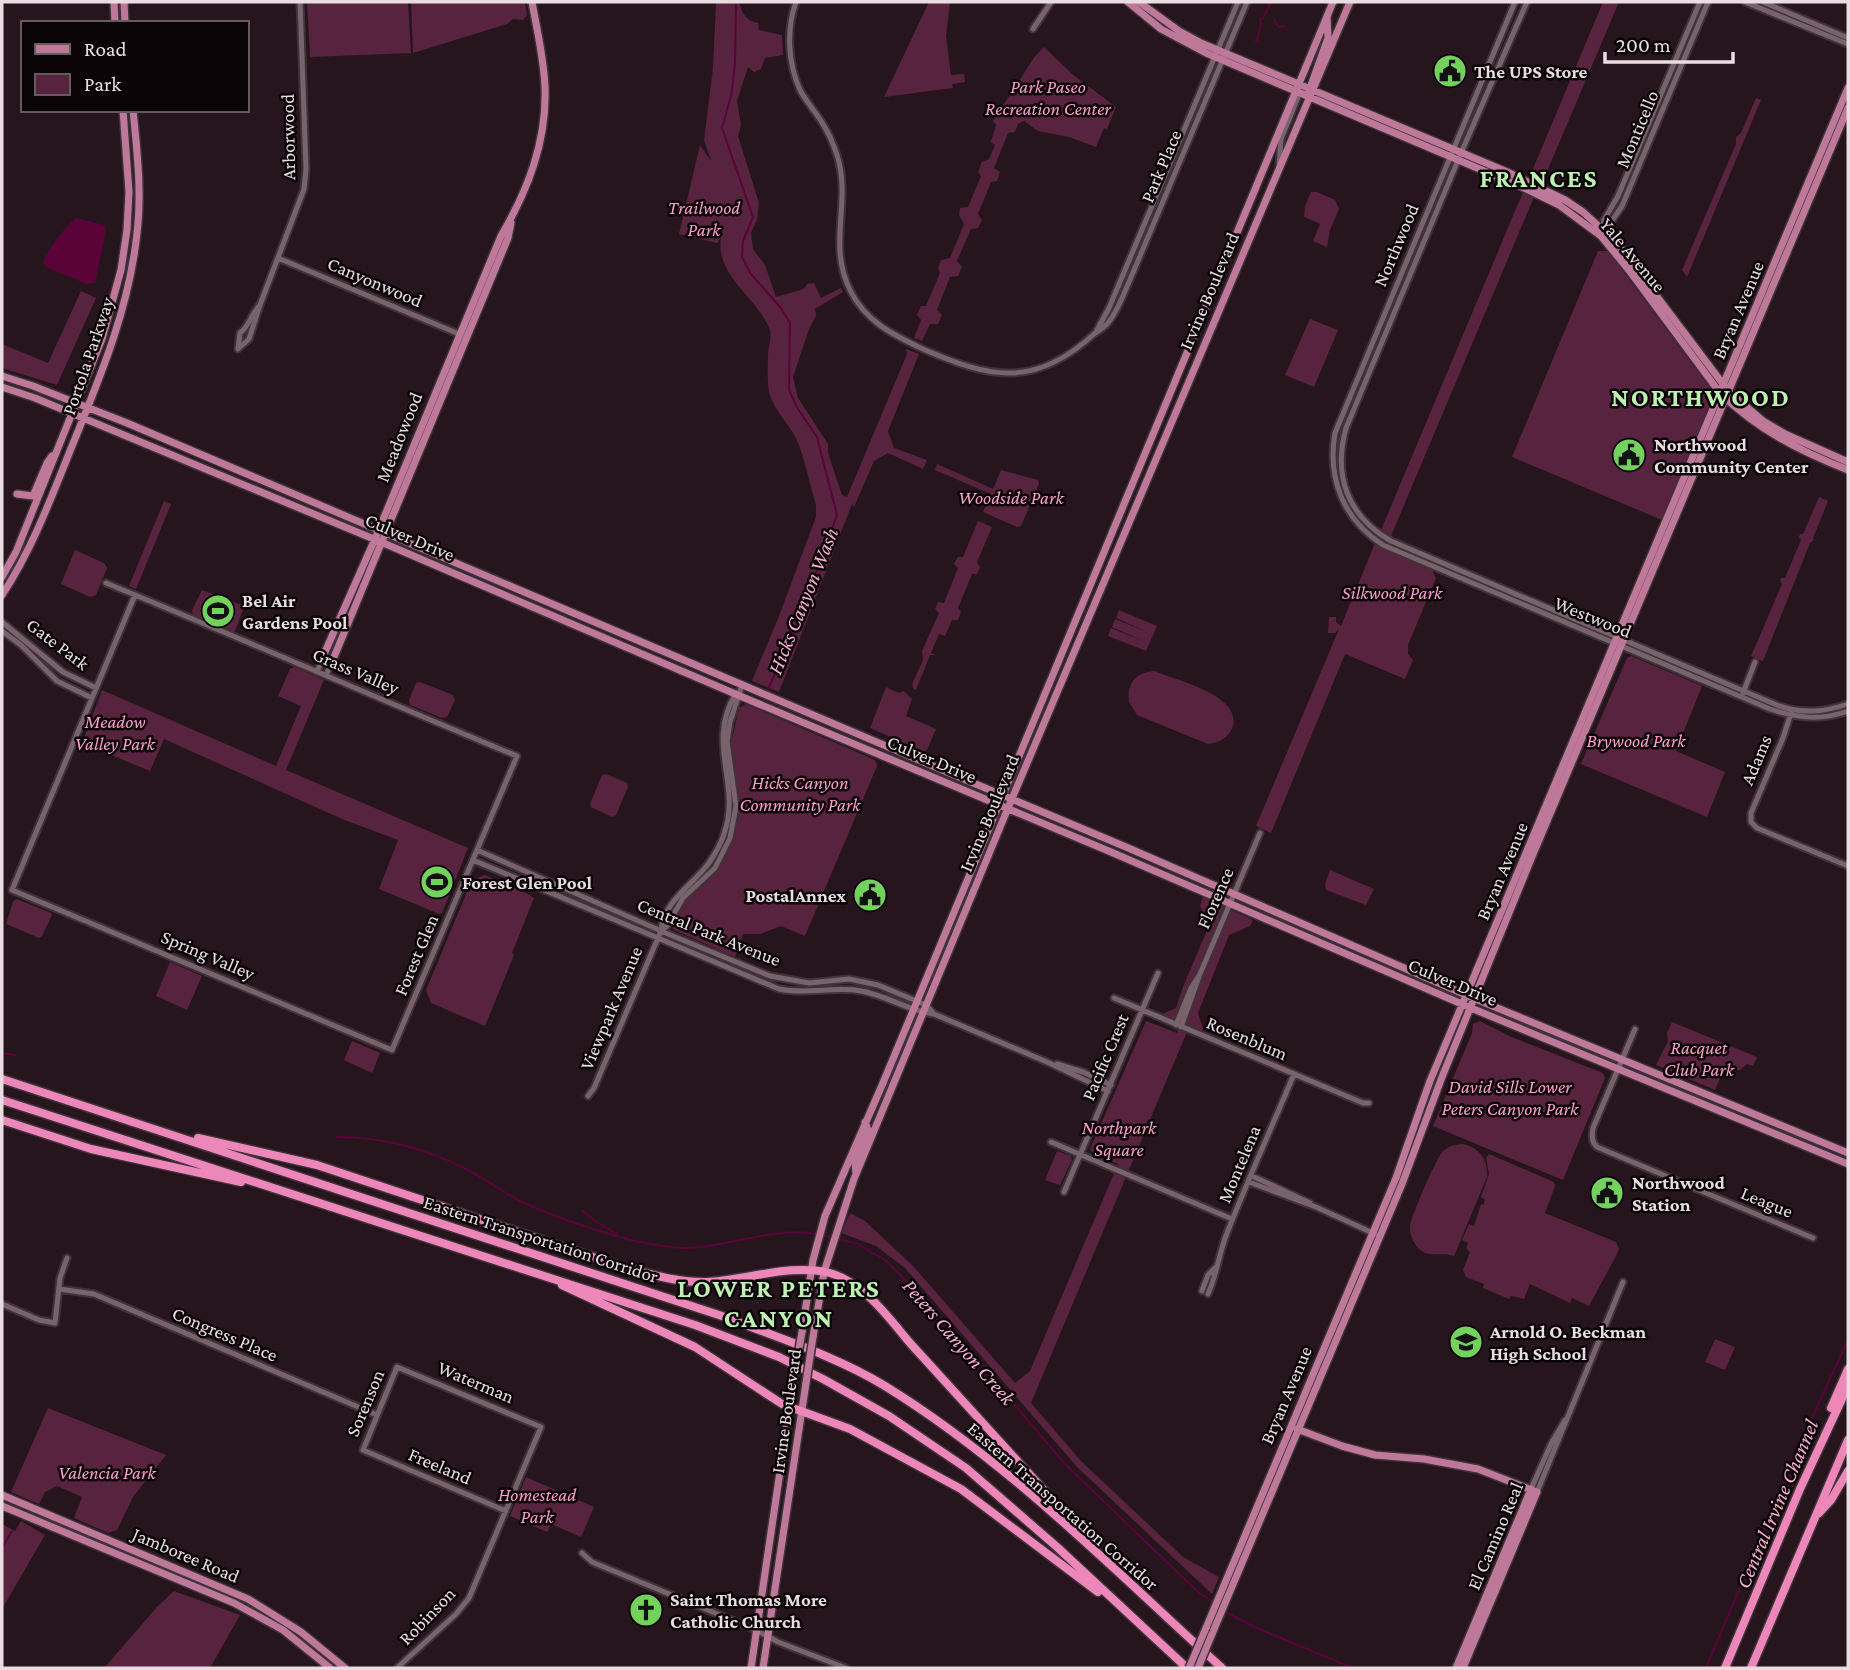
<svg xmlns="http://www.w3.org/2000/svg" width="1850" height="1670" font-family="'Crimson Pro',serif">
	<rect width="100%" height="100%" fill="#27151d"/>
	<!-- green -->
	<path fill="#57233f" d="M307,2H408L411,53L310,57Z
		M411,2H525L527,15L523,20L513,19L507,24L413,53Z
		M716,2H739C742,13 746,21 758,23L759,30L782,35L783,55L765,58L761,69L754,72L748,67L737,101L741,125L738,136L759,203L757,220L751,232L753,249L765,265L776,297L804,289L807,284L814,283L821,298L841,288L843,292L815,309L816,316L809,329L793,377L798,398L828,444V453L842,495L847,497L907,354L906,349L919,354L888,431L894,448L927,460L923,469L888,453L874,461L854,507L852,504L779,692L752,681L779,616L816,517V505C809,483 805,458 796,438C788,422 774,411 769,392C767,381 768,366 768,355C768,346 773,337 769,328C756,296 715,276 721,237L717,243L679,234L700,145L711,161L704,140L713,68Z
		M929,2H950L946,36L951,75L964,74L965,82L952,84L953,88L884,97Z
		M1603,2H1619L1543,181L1530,176Z
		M1044,47L1072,74L1116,107L1107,129L1104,128L1096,147L1069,137L1038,131L1024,121L1018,124L1015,132L1008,133L994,168L1000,172L997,181L991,182L978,214L982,220L978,228L971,229L957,261L962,267L958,276L950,277L937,310L942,315L938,324H930L922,341L914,338L921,320L917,315L921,306H926L940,273L938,268L941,260L950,258L964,224L959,215L960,208L968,207L981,176L978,172L982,162L989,159L995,145L991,142L996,125L993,121L1035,56Z
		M1756,98L1761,100L1687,277L1682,270L1736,144V137L1741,133Z
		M1311,192H1317L1335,200L1339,209L1330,230L1327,247L1313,241L1320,224L1304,217L1305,206Z
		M1523,192L1534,197L1391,536L1381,530Z
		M1598,251H1608L1713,392L1714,398L1662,520L1512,457Z
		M81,291L96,298L57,385L2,368V344L48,363Z
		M1310,319L1338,330L1314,387L1285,375Z
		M937,464L993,489L1001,470L1038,480L1039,484L1021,526L1017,527L983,512L991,494L935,470Z
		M1819,497L1828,501L1813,538L1814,540L1810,543L1763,661L1751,656L1782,584L1780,581L1781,578H1785L1801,540L1799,537L1800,534H1803Z
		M164,501L171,504L136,589L129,586Z
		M978,521L992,527L977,562L980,567L977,574H972L958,608L961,612L958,620H952L945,636L939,634L931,653L936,655H930L916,690L913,688L912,684L923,660L922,651L939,613L935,609L938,602L944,603L958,568L954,564L958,557H963Z
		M1375,543L1432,570L1436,578L1408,645V654L1413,660L1405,679L1345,654L1271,833L1256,826L1339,629L1335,633H1328L1329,617H1336V622L1341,626Z
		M75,550L104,563L107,568L96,595L90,597L61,584Z
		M202,590L242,605L243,610L235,631L231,633L193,617L192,610Z
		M1119,610L1157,626L1146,651L1108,636L1111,628L1143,641L1112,627L1115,619L1147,632L1116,618Z
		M1631,656L1702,686L1676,751L1725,772L1707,817L1581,764L1627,658Z
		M294,667L324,680L286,770L468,848L442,913L439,914L379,889L398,840L342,819L164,739L150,771L82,743L102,690L276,766L301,706L278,696L290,669Z
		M1154,671C1176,680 1241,695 1233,726C1229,738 1220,742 1208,744L1137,715L1129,702C1127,683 1135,673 1154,671Z
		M420,682L453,695L455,700L447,717L442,718L410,705L409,700L416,683Z
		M886,687L899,693L904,691L912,699L906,716L936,729L927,750L922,751L870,728Z
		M746,704L875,760L877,766L805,936L781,926L760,934H743L735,957L674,930L671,926L683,904L718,867L733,837L738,820L739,799L731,743L739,708Z
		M606,774L627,783L628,787L616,815L612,817L591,807L590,804L602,775Z
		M1330,870L1374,889L1366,905L1326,890L1325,884Z
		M485,875L523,891L534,898L512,953L514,955L485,1026L431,1003L426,990L472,880Z
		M1203,897L1253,920L1250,926L1229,935L1198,1013L1203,1028L1202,1032L1189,1027L1031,1403L1081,1461L1183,1557L1219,1577L1212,1594L1077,1467L905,1268L876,1246L841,1233L850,1213L865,1221L914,1267L1015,1383L1030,1371L1118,1164L1092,1152L1090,1149L1146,1021L1177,1033L1181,1024L1160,1015L1176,1008L1183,987L1208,928L1200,905Z
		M17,899L51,913L52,915L42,936L39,938L6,924L13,901Z
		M170,962L202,976L187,1010L156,996Z
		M1480,1021L1509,1036L1603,1073L1605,1078L1563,1180L1433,1126L1472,1033L1473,1024Z
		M1672,1022L1757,1057L1753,1066L1747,1064L1740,1070L1723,1071L1715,1090L1656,1065L1668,1041L1667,1033Z
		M352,1041L380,1053L372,1073L344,1060Z
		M1463,1144C1480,1148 1488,1159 1487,1177L1454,1256C1442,1251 1429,1259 1418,1248C1413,1242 1410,1235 1410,1227C1411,1217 1436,1158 1443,1151C1449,1146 1456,1144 1463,1144Z
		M1057,1151L1071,1156L1072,1160L1060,1185L1045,1180Z
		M1489,1154L1554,1182L1555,1186L1545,1213L1616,1242L1619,1249L1616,1256L1589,1306L1572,1298L1570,1303L1530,1284L1524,1299L1511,1296L1509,1299L1483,1288L1484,1284L1466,1277L1463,1270L1470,1252L1466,1248L1468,1243L1462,1240L1469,1224L1474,1226L1481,1204L1483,1205L1485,1200L1481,1197L1489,1174L1486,1158Z
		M1715,1339L1735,1347L1725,1370L1705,1362Z
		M48,1408L166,1455L133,1497L117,1530L108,1533L74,1518L82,1497L57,1486L45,1492L39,1504L11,1492Z
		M526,1477L594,1507L581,1537L551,1524L547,1532L510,1516Z
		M21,1521L45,1535L2,1609V1524L15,1531Z
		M174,1591L240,1615L210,1668H104L157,1607Z"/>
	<!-- water -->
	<path fill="#5a0339" d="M77,218L104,225L106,230L95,283L87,284L48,268L43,263C46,252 68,222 77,218Z"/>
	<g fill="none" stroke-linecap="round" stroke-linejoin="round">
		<!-- stream -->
		<path stroke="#5a0339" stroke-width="2" d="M736,2L735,62L732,92L722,128L753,217L743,241L742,257L751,274L780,307L790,323L789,390L798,409L817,437L837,515L795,630L768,689
			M1274,20L1279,27L1285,26
			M1256,42L1261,24L1260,19L1263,18L1271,2
			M2,1053L15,1055
			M337,1137C384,1137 428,1149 470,1171C487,1180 503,1192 520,1201C552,1216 598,1231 631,1240C654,1245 677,1250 700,1247C736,1243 781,1227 816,1234
			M583,1211L595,1221L617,1234
			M822,1235L833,1238
			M839,1239L858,1244L885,1260L927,1302L1065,1464L1198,1592L1213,1602
			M2,1548L12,1531
			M1226,1612L1254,1627L1353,1668
			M1706,1668L1810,1422L1848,1340"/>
		<defs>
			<path id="minor" d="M796,2C786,30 788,63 800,90C806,101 814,110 821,121C828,131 833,143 837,155C852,201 827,244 850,290C865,321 893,335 923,349C991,379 1035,388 1094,334C1098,331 1103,328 1107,324C1117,313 1123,295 1129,282L1247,2
				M1515,2L1335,433C1327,479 1344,520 1383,545L1770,709C1797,718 1821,721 1848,711
				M1527,2L1461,153L1346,428C1333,475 1347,516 1391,541L1779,706C1804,714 1824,712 1848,704
				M1745,2L1848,44
				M1763,2L1848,38
				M1033,29L1051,2
				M1279,166L1281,139L1300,92
				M1603,229L1609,225L1622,206L1708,2
				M1603,229L1604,220L1618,196L1700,2
				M278,258L459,334
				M1097,330L1109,308L1238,2
				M238,349L249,339L260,305L304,189L306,169L300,2
				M238,349L240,333C249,327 251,314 260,305
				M106,583C243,639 379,699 517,756L392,1050L12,890L135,595
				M2,622L63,672L96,688
				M2,631L21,645L57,681L92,698
				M317,672L325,652
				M326,675L334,657
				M1743,693L1755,662
				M1791,713L1783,738L1751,813V822L1757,828L1848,866
				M477,850L668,934L770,976L809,983L849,979L878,985L926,1005L934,1014
				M473,860L779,989C808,995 833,986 861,991C886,995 908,1011 934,1014L1047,1062L1108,1091
				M661,931C664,900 693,885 709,863C715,854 721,844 724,834C742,784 705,744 736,693
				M1114,998L1363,1103H1369
				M1176,1025L1191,988L1200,974L1260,833
				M1181,1027L1199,977
				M1635,1029L1593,1128C1592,1136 1591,1141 1597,1147L1813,1238
				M1057,1064L1083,1072L1111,1085
				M588,1096L594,1088L661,931L667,926L683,898L715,868L730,838L736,806L727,741L730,722L742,685
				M1051,1142L1232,1219
				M1252,1176L1310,1203
				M1249,1182L1316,1207L1375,1234
				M1064,1192L1158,973
				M59,1289L94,1294L377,1415
				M1202,1291L1208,1275L1216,1267
				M1208,1294C1217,1274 1219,1253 1227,1233C1248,1179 1272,1127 1294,1074
				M2,1304L39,1320L55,1323L60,1278L67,1258
				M1531,1489L1551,1444L1565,1420
				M1537,1492L1623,1282
				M582,1553L592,1562L756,1630L778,1642L846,1668
				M397,1668L456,1614L469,1598L541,1427L397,1367L363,1450L506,1511"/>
			<path id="major" d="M114,2L115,23
				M124,2L125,23
				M1128,2L1161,29L1206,53L1522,187L1559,205L1601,236L1628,269L1720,393C1758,430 1800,451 1848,470
				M1139,2L1179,31L1201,43L1505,171L1565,200L1583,212L1615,241L1729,392L1763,421L1785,434L1848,462
				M1309,91L1328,38L1327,16
				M2,376L33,386L127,423L947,772L1126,847L1466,995L1848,1153
				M2,387L35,398L381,542L740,696L1111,852L1471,1008L1848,1164
				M17,494L33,496L47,463L52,456
				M2,577L16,552L102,339L121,270L127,230L129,192L123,110
				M2,595C31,551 50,501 70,451C99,380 129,310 137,233C142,192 137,151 133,110
				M325,652L375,539L501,236C528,190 547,141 545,87C544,59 537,30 532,2
				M334,657L508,238L511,223
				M856,1174L855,1163L868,1130L865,1122
				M802,1332L813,1260L825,1216L883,1083L1333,2
				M813,1337L824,1272L854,1179L1008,808L1350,2
				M1297,1429L1342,1446L1375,1455L1424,1459L1478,1469L1537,1492L1463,1668
				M2,1495L248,1599L301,1632L345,1668
				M2,1506L234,1603L283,1630L330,1668
				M1206,1628L1396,1178L1430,1081L1848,88
				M1212,1634L1402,1184L1442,1077L1531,859L1848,108
				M751,1668L794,1377
				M763,1668L806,1383
				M1456,1668L1531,1489"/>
			<path id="highway" d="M2,1079L725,1317C778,1338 836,1356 885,1386C1010,1463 1114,1570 1222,1668
				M2,1100L695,1325L779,1357L823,1379L889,1416L966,1468L1057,1547L1187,1668
				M2,1120L91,1149L241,1182
				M198,1138L317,1165L623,1267C651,1274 678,1283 707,1282C746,1280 793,1263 830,1273C864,1283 888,1317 910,1343L1093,1544
				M562,1285L695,1347L782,1404L850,1429L961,1489L1098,1592
				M1831,1408L1848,1369
				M1819,1513L1831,1500L1848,1471
				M1725,1668L1800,1489L1848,1386
				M1751,1668L1848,1440"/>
		</defs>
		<!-- minor casing -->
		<use href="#minor" stroke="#3f3238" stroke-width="9"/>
		<!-- major casing -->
		<use href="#major" stroke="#3f3238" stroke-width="10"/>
		<!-- highway casing -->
		<use href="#highway" stroke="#3f3238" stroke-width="11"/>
		<!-- minor -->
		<use href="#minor" stroke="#78626c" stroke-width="5"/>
		<!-- major -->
		<use href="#major" stroke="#be789a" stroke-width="7"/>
		<!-- highway -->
		<use href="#highway" stroke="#ed86b9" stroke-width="8"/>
		<defs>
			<path id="major-bridge" d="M794,1377L802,1332
				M806,1383L813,1337
				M1189,1668L1206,1628
				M1198,1668L1212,1634"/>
		</defs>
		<!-- major-bridge casing -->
		<use href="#major-bridge" stroke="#3f3238" stroke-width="10" stroke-linecap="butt"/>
		<!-- major-bridge -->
		<use href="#major-bridge" stroke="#be789a" stroke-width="7"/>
	</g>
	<!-- icons -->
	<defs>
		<symbol id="civic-disc" viewBox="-11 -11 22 22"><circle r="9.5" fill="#73d25c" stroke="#0b0407"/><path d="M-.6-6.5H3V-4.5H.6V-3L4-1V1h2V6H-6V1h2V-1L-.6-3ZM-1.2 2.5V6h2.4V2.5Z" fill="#111"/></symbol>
		<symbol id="stadium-disc" viewBox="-11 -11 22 22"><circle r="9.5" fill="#73d25c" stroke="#0b0407"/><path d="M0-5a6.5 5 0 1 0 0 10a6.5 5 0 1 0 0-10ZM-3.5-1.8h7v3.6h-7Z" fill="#111"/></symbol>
		<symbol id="school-disc" viewBox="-11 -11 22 22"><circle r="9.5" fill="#73d25c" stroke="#0b0407"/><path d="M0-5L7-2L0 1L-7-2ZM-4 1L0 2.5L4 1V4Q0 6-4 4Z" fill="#111"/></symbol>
		<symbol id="church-disc" viewBox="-11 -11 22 22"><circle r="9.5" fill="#73d25c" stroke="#0b0407"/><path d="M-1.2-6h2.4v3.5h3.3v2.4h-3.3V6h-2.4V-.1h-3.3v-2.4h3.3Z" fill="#111"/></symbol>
	</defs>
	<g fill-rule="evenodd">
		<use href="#civic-disc" x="1431" y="52" width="38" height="38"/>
		<use href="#civic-disc" x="1610" y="436" width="38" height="38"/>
		<use href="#stadium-disc" x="199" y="592" width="38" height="38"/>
		<use href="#stadium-disc" x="418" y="863" width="38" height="38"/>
		<use href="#civic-disc" x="851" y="876" width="38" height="38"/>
		<use href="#civic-disc" x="1588" y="1174" width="38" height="38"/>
		<use href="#school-disc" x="1447" y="1323" width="38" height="38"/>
		<use href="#church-disc" x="627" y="1591" width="38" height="38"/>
	</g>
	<g text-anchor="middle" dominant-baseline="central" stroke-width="5" stroke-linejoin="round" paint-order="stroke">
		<!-- poi labels -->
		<g font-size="19" font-weight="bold" fill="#eadde2" stroke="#0b0407" text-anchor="start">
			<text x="1474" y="71">The UPS Store</text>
			<text x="1654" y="444">Northwood<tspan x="1654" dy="22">Community Center</tspan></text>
			<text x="242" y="600">Bel Air<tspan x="242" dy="22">Gardens Pool</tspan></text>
			<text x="462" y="882">Forest Glen Pool</text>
			<text x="846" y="895" text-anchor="end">PostalAnnex</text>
			<text x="1632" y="1182">Northwood<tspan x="1632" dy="22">Station</tspan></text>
			<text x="1490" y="1331">Arnold O. Beckman<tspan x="1490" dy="22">High School</tspan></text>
			<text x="670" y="1599">Saint Thomas More<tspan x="670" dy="22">Catholic Church</tspan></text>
		</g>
		<!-- park labels -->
		<g font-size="19" font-style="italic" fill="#fc9ecc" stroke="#0b0407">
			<text x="1048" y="86">Park Paseo<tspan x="1048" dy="22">Recreation Center</tspan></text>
			<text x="704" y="207">Trailwood<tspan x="704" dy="22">Park</tspan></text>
			<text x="1011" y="497">Woodside Park</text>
			<text x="1392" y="592">Silkwood Park</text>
			<text x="115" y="721">Meadow<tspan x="115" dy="22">Valley Park</tspan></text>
			<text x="1636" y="740">Brywood Park</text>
			<text x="800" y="782">Hicks Canyon<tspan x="800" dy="22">Community Park</tspan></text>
			<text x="1699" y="1047">Racquet<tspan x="1699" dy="22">Club Park</tspan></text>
			<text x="1510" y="1086">David Sills Lower<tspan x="1510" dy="22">Peters Canyon Park</tspan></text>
			<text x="1119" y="1127">Northpark<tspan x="1119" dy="22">Square</tspan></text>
			<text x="107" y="1472">Valencia Park</text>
			<text x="537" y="1494">Homestead<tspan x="537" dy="22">Park</tspan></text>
		</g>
		<!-- street labels -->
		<g font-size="19" fill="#eadde2" stroke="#0b0407">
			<text transform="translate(1637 129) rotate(-67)">Monticello</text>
			<text transform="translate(288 137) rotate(-91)">Arborwood</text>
			<text transform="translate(1161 166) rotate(-67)">Park Place</text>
			<text transform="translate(1396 245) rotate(-67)">Northwood</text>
			<text transform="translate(1633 255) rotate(50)">Yale Avenue</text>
			<text transform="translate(375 282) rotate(23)">Canyonwood</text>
			<text transform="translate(1209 291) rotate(-67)">Irvine Boulevard</text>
			<text transform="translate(1738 310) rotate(-67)">Bryan Avenue</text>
			<text transform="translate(88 356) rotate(-71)">Portola Parkway</text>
			<text transform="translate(399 437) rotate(-68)">Meadowood</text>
			<text transform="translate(410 537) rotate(23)">Culver Drive</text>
			<text transform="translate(1593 617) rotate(22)">Westwood</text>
			<text transform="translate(58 644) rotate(37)">Gate Park</text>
			<text transform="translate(356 671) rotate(23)">Grass Valley</text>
			<text transform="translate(932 759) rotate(23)">Culver Drive</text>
			<text transform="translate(1756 760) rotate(-67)">Adams</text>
			<text transform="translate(989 813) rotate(-67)">Irvine Boulevard</text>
			<text transform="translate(1502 871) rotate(-67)">Bryan Avenue</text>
			<text transform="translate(1215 898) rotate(-66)">Florence</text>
			<text transform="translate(709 932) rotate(22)">Central Park Avenue</text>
			<text transform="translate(208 955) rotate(23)">Spring Valley</text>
			<text transform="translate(416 955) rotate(-67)">Forest Glen</text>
			<text transform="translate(1453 982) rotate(23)">Culver Drive</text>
			<text transform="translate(611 1008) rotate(-67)">Viewpark Avenue</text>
			<text transform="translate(1247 1038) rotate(23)">Rosenblum</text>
			<text transform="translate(1105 1057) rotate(-67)">Pacific Crest</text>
			<text transform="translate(1239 1164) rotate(-67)">Montelena</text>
			<text transform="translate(1767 1202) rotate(22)">League</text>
			<text transform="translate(541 1239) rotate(18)">Eastern Transportation Corridor</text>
			<text transform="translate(225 1334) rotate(23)">Congress Place</text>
			<text transform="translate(476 1382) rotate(23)">Waterman</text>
			<text transform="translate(1286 1395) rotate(-67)">Bryan Avenue</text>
			<text transform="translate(365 1403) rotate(-67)">Sorenson</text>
			<text transform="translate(786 1411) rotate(-82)">Irvine Boulevard</text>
			<text transform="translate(440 1466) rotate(23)">Freeland</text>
			<text transform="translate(1063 1506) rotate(41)">Eastern Transportation Corridor</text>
			<text transform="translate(1495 1536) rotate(-67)">El Camino Real</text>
			<text transform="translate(186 1555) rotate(23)">Jamboree Road</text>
			<text transform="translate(427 1616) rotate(-46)">Robinson</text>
		</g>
		<!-- water labels -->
		<g font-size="21" font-style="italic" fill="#f6aecf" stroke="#0b0407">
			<text transform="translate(803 601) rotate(-68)">Hicks Canyon Wash</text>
			<text transform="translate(959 1342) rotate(49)">Peters Canyon Creek</text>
			<text transform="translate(1777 1504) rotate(-67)">Central Irvine Channel</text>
		</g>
		<!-- district labels -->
		<g font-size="26" font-weight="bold" letter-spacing="2" fill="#bdf0b1" stroke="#0b0407">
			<text x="1539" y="178">FRANCES</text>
			<text x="1701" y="397">NORTHWOOD</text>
			<text x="779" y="1288">LOWER PETERS<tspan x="779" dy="30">CANYON</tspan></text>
		</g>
	</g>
	<!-- border -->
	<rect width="1850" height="1670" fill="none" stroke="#eadde2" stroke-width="7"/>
	<!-- legend -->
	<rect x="21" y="21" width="228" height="91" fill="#0b0407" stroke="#645b5f" stroke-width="2"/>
	<rect x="35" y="44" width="35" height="10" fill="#be789a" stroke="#645b5f" stroke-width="2"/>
	<text x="84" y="56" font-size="21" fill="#eadde2">Road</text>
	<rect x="35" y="74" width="35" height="21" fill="#57233f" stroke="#645b5f" stroke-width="2"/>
	<text x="84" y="91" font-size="21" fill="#eadde2">Park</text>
	<!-- scale -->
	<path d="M1605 52v10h128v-10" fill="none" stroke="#eadde2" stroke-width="3.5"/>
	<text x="1616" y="52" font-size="21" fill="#eadde2" stroke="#0b0407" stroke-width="5" paint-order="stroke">200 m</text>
</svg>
